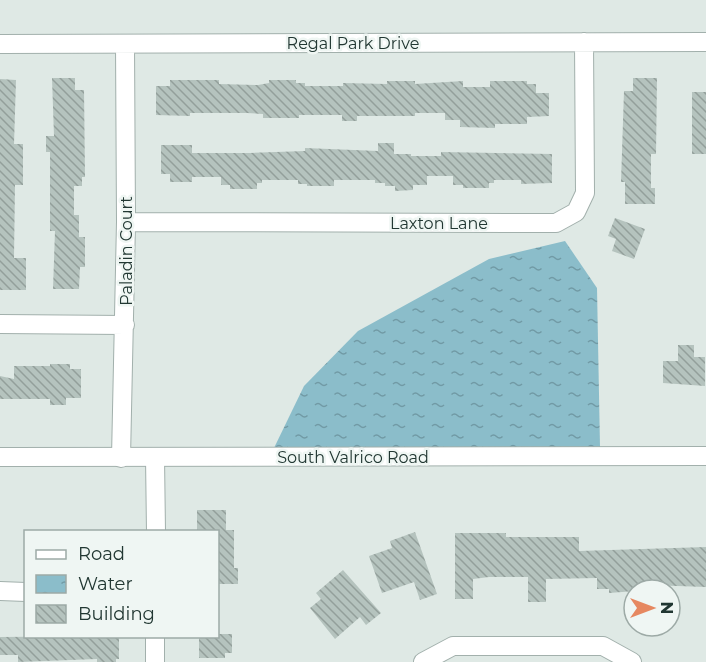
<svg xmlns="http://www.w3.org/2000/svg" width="706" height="662" font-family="Montserrat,sans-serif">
	<defs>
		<pattern id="water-ripples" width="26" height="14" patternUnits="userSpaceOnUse" patternTransform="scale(1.5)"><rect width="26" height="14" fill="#8bbdca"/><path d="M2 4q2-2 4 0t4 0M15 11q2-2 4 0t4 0" fill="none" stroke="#719aa5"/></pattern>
		<pattern id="building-back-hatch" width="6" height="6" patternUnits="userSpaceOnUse" patternTransform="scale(1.5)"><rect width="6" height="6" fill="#b5c3be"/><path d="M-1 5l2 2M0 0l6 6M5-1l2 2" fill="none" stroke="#939f9b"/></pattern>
	</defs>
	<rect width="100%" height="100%" fill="#dfe9e5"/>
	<!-- water -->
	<path fill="url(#water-ripples)" d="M565,241L597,288L600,447L274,448L304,386L358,331L489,259Z"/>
	<!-- building -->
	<path fill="url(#building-back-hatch)" d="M52,78H75V90H84L85,177H82V186H74V215H79V237H85V267H80L79,289H53L55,231H50V152H46V136H54Z
		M633,78H657L656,154H651V188H655V204H625V182H621L624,91H633Z
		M0,79L16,80L14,144H23V185H15L14,258H26V290H0Z
		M170,80H219V84L258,85L269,83V80H296V83H305V86H343V83L387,84V81H415V84L463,81V87H490V81H527V84H536V93H549V116L527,117V124H495V128L460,127V120H445V113H415V116H357V121H342V115H299V118H263V114L247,113H190V116L156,115V86H170Z
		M692,92H706V154H692Z
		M378,143H394V154H411V156H441V152L552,154V183L521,184V180H494V183H489V188H463V185H453V176H427V185H413V190L395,191V186H385V183H375V180H334V186H307V184H298V180H262V183H257V189H230V185H221V177H192V182H170V174H161V145H192V153H250L305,151V148L378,151Z
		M615,218L645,229L634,259L612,251L616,239L608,236Z
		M678,345H694V357H705V386L663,383V361H678Z
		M50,364H70V369H81V398H66V405H50V399H0V376L14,379V366H50Z
		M197,510H226V530H234V568H238V584H218V531L197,530Z
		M415,532L437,594L420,600L414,582L382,593L369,556L392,548L390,541Z
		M455,533H506V537H579V551L706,547V587L648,585V590L609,593V589H597V578L546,579V602H528V577H489L473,579V599H455Z
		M343,570L381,613L366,625L360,617L335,639L310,608L321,599L316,593Z
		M218,634H232V653H225V658H199V638L218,636Z
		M119,636V659H116V662H97V659L18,662V655H0V637Z"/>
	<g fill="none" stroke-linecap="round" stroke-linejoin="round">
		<defs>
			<path id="minor" d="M0,44L706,42
				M126,222L556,223L576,212L585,193L584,42
				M0,324L125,325
				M155,457L156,532
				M121,458L126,222L125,44
				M0,591L26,592
				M155,662V636
				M423,662L453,646H603L632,662"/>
			<path id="tertiary" d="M0,457L706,456"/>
		</defs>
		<!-- minor casing -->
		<use href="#minor" stroke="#a2b0ac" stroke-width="20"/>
		<!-- tertiary casing -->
		<use href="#tertiary" stroke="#a2b0ac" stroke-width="20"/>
		<!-- minor -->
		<use href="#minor" stroke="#fff" stroke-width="18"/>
		<!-- tertiary -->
		<use href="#tertiary" stroke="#fff" stroke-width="18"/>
	</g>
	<g text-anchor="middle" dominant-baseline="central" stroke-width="5" stroke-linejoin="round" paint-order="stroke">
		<!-- street labels -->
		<g font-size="16" fill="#213732" stroke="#eff6f3">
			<text x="353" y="43">Regal Park Drive</text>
			<text x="439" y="223">Laxton Lane</text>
			<text transform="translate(126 251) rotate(-90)">Paladin Court</text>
			<text x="353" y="457">South Valrico Road</text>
		</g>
	</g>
	<!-- legend -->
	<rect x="24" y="530" width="195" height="108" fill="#eff6f3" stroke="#9daaa6" stroke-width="1.5"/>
	<rect x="36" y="550" width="30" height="9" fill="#ffffff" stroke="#9daaa6" stroke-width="1.5"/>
	<text x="78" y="560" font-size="18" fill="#213732">Road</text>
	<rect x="36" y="575" width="30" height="18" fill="url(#water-ripples)" stroke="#9daaa6" stroke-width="1.5"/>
	<text x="78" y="590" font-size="18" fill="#213732">Water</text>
	<rect x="36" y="605" width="30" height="18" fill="url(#building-back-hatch)" stroke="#9daaa6" stroke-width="1.5"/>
	<text x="78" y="620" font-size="18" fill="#213732">Building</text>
	<!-- north arrow -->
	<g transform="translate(652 608) rotate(90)"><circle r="28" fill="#eff6f3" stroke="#9daaa6" stroke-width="1.5"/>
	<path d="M0-4.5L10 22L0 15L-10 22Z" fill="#e68860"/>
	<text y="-9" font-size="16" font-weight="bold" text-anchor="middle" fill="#213732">N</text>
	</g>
</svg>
